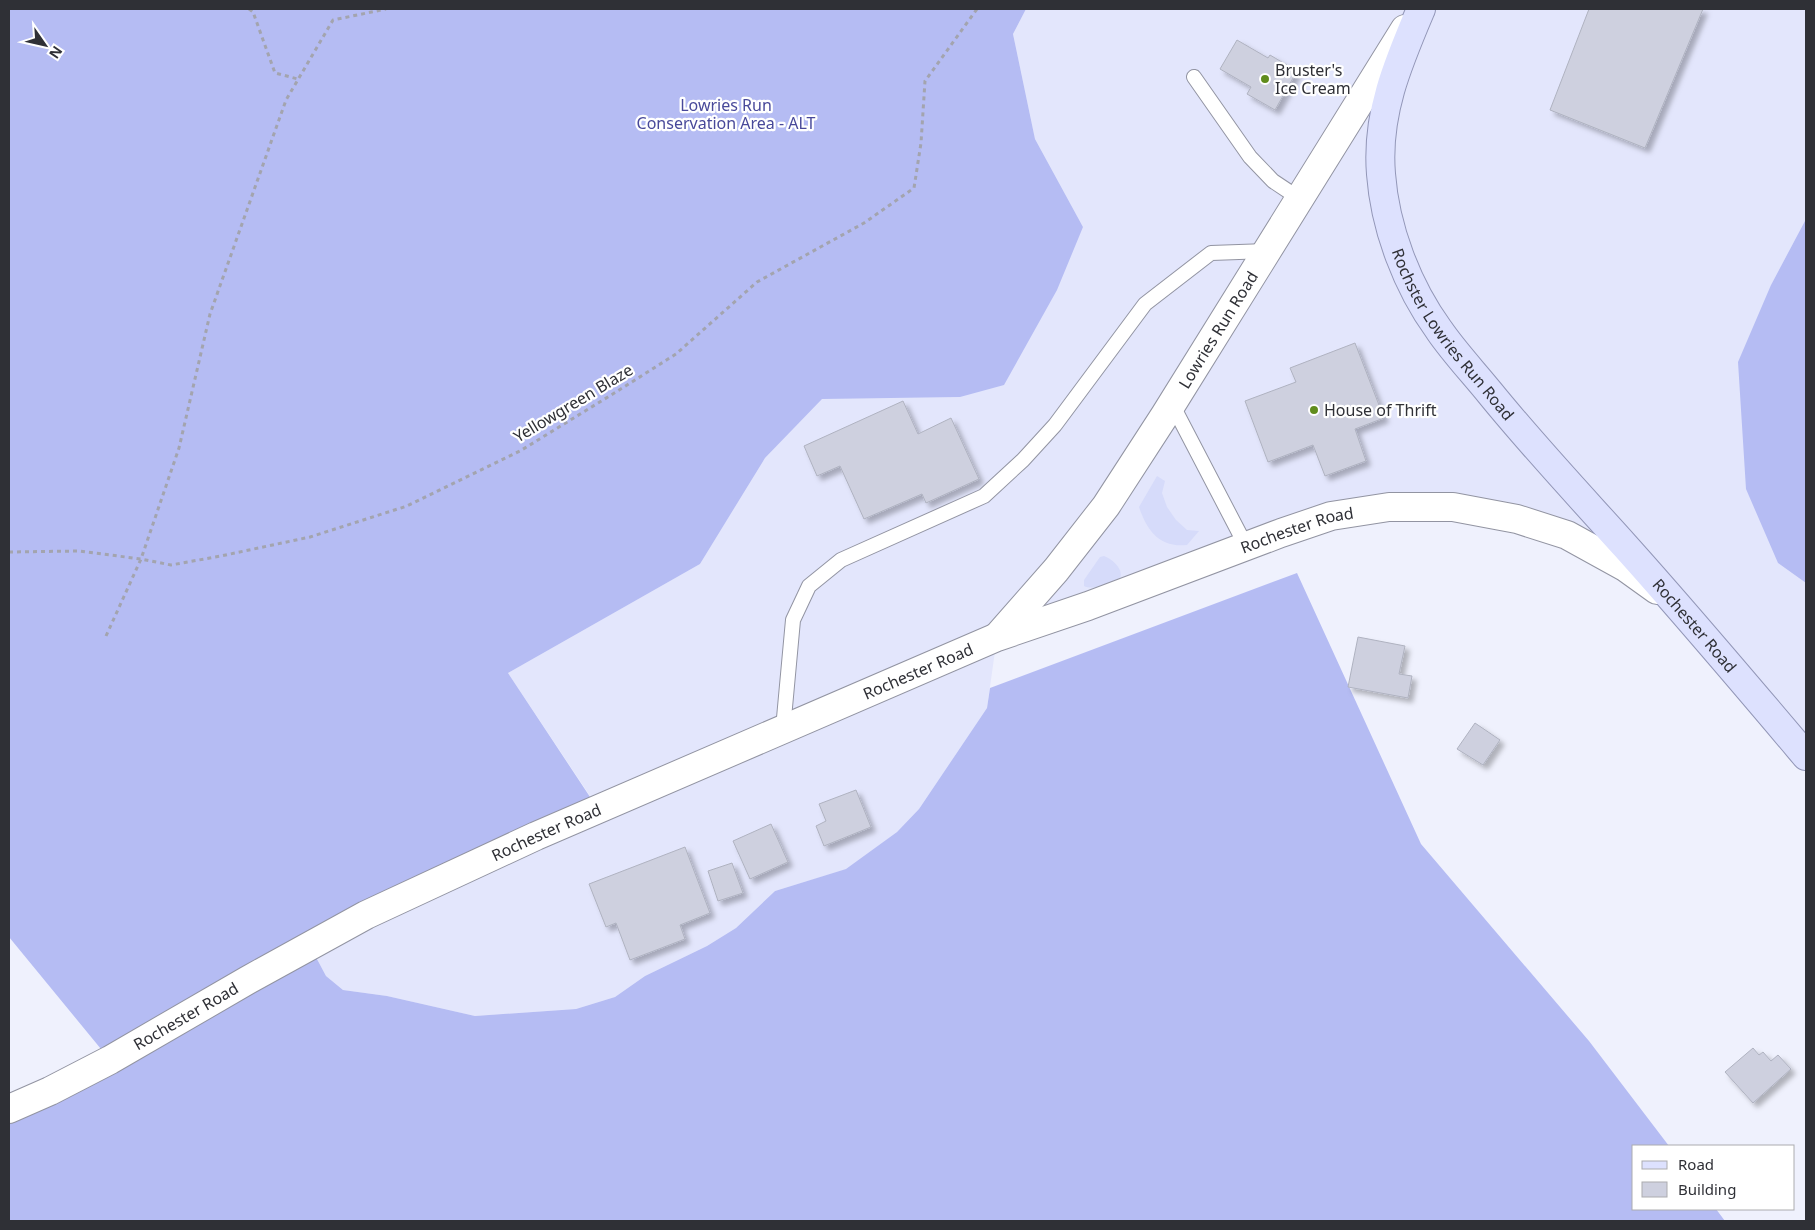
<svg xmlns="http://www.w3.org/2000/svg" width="1815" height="1230" font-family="'Noto Sans',sans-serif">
	<defs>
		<filter id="shadow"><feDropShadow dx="4.5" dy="4.5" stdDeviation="2.5" flood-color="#0004"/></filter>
	</defs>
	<rect width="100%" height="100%" fill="#eff1fd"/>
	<!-- built -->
	<path fill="#e3e6fc" d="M1026,9H1806V219L1771,285L1778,563L1806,583V756L1677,604L1567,535L1389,507L997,637L987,708L919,809L897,832L847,869L775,891L736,928L707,946L645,976L615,997L576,1009L475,1016L387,996L343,990L326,976L310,946L598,808L508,673L700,564L765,458L822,398L960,397L1083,227L1035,139L1013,34Z"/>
	<!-- green -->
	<path fill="#d6dbfa" d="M1157,476L1165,481L1162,493L1167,507L1176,520L1187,530L1199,531L1187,545C1160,548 1147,531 1139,507Z
		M1104,556C1112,559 1124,569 1120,578C1110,582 1094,591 1084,586V580L1100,557Z"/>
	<!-- forest -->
	<path fill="#b5bcf3" d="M9,9H1026L1013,34L1035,139L1083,227L1057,290L1004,385L960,397L822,399L765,458L700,564L508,673L598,809L310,946L326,976L343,990L387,996L475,1016L576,1009L615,997L645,976L707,946L736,928L775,891L846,869L897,832L919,809L987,708L990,688L1297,573L1421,844L1589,1041L1669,1146H1634V1209H1716L1725,1221H9V1109L110,1060L9,937Z
		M1806,219V583L1778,563L1746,489L1738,362L1771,285Z"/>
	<!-- building -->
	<path fill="#ced0df" stroke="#afb2c0" filter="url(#shadow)" d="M1589,9H1703L1645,148L1550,110Z
		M1237,40L1268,58L1270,55L1297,71L1275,110L1247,94L1251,87L1220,69Z
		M1355,343L1384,418L1355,429L1366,461L1325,476L1313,445L1268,462L1245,401L1296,382L1290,368Z
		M903,401L918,434L951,418L979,479L926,503L922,494L864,519L840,466L817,476L804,446Z
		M1358,637L1405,646L1399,674L1412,676L1408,698L1348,687Z
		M1475,723L1500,740L1483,765L1457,749Z
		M856,790L871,827L824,846L816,826L826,821L819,804Z
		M771,824L788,862L750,879L733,841Z
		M685,847L710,913L680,925L685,939L630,960L616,923L606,927L589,884Z
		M732,863L743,893L718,901L708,871Z
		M1753,1048L1759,1055L1763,1052L1771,1061L1778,1055L1791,1069L1753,1103L1725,1072Z"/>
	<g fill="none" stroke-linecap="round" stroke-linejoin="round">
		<defs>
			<path id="service" d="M1194,77L1250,157L1273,181L1300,199
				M1172,404L1246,546
				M783,729L793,620L809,586L841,560L984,496L1023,460L1055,425L1145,304L1211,253L1267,251"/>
			<g id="tertiary">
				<path id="s1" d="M998,636L1056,570L1106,506L1165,415L1405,29"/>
				<path id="s2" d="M9,1109L50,1091L110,1060L248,980L366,915L536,836L997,637L1088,606L1281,533L1331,516L1389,507H1453L1517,519L1567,535L1625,567L1657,590"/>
			</g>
			<g id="primary">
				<path id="s3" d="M1421,9C1398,63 1376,114 1381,174C1385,228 1407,286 1439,330C1454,352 1473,372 1490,393C1533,446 1580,496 1625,546C1687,615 1746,685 1806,756"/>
			</g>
		</defs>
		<!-- service casing -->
		<use href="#service" stroke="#9294a2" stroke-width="16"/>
		<!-- tertiary casing -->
		<use href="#tertiary" stroke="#9294a2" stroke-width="30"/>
		<!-- primary casing -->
		<use href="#primary" stroke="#9296b7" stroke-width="30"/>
		<!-- path -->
		<path stroke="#a3a4ae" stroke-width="3" stroke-dasharray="4 4" stroke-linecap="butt" d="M249,9L253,12L275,73L298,79
			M9,552L79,551L141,559L171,565L221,556L310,537L407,506L520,451L616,392L676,354L757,282L864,223L914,188L921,143L925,81L977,9
			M106,636L141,559L179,448L210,314L286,100L333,20L386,9"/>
		<!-- service -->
		<use href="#service" stroke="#fff" stroke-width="14"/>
		<!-- tertiary -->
		<use href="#tertiary" stroke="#fff" stroke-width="28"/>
		<!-- primary -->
		<use href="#primary" stroke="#dde1fe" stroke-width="28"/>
	</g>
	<!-- markers -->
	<g fill="#608c1c" stroke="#fff" stroke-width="2">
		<circle cx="1265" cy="79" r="5"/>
		<circle cx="1314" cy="410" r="5"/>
	</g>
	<g text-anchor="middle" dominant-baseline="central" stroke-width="4.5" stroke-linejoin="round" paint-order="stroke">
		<!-- poi labels -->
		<g font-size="16" fill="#2f3036" stroke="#fff" text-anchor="start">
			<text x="1275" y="70">Bruster's<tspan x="1275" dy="18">Ice Cream</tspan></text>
			<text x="1324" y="410">House of Thrift</text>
		</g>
		<!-- park labels -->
		<g font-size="16" fill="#48499a" stroke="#fff">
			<text x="726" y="105">Lowries Run<tspan x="726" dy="18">Conservation Area - ALT</tspan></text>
		</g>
		<!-- street labels -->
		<g font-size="16" fill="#2f3036" stroke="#fff">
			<text stroke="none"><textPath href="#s1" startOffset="378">Lowries Run Road</textPath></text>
			<text stroke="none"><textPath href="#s3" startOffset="351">Rochster Lowries Run Road</textPath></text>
			<text transform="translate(573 403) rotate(-31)">Yellowgreen Blaze</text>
			<text stroke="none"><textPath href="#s2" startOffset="1415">Rochester Road</textPath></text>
			<text stroke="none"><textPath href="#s3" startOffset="731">Rochester Road</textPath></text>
			<text stroke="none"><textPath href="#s2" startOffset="1010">Rochester Road</textPath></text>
			<text stroke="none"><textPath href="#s2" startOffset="605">Rochester Road</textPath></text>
			<text stroke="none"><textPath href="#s2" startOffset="200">Rochester Road</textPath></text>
		</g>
	</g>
	<!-- border -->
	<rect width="1815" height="1230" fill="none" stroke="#2f3036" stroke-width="20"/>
	<!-- legend -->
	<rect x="1632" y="1145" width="162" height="65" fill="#ffffff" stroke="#acacaf"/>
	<rect x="1642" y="1161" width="25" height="8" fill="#dde1fe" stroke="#acacaf"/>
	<text x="1678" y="1170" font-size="15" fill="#2f3036">Road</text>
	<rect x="1642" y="1182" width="25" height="15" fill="#ced0df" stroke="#acacaf"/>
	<text x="1678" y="1195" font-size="15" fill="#2f3036">Building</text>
	<!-- north arrow -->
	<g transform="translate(45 45) rotate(124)" stroke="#ffffff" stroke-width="4" paint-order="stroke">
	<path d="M0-4L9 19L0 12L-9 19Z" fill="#2f3036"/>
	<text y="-8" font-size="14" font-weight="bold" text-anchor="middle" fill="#2f3036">N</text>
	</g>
</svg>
